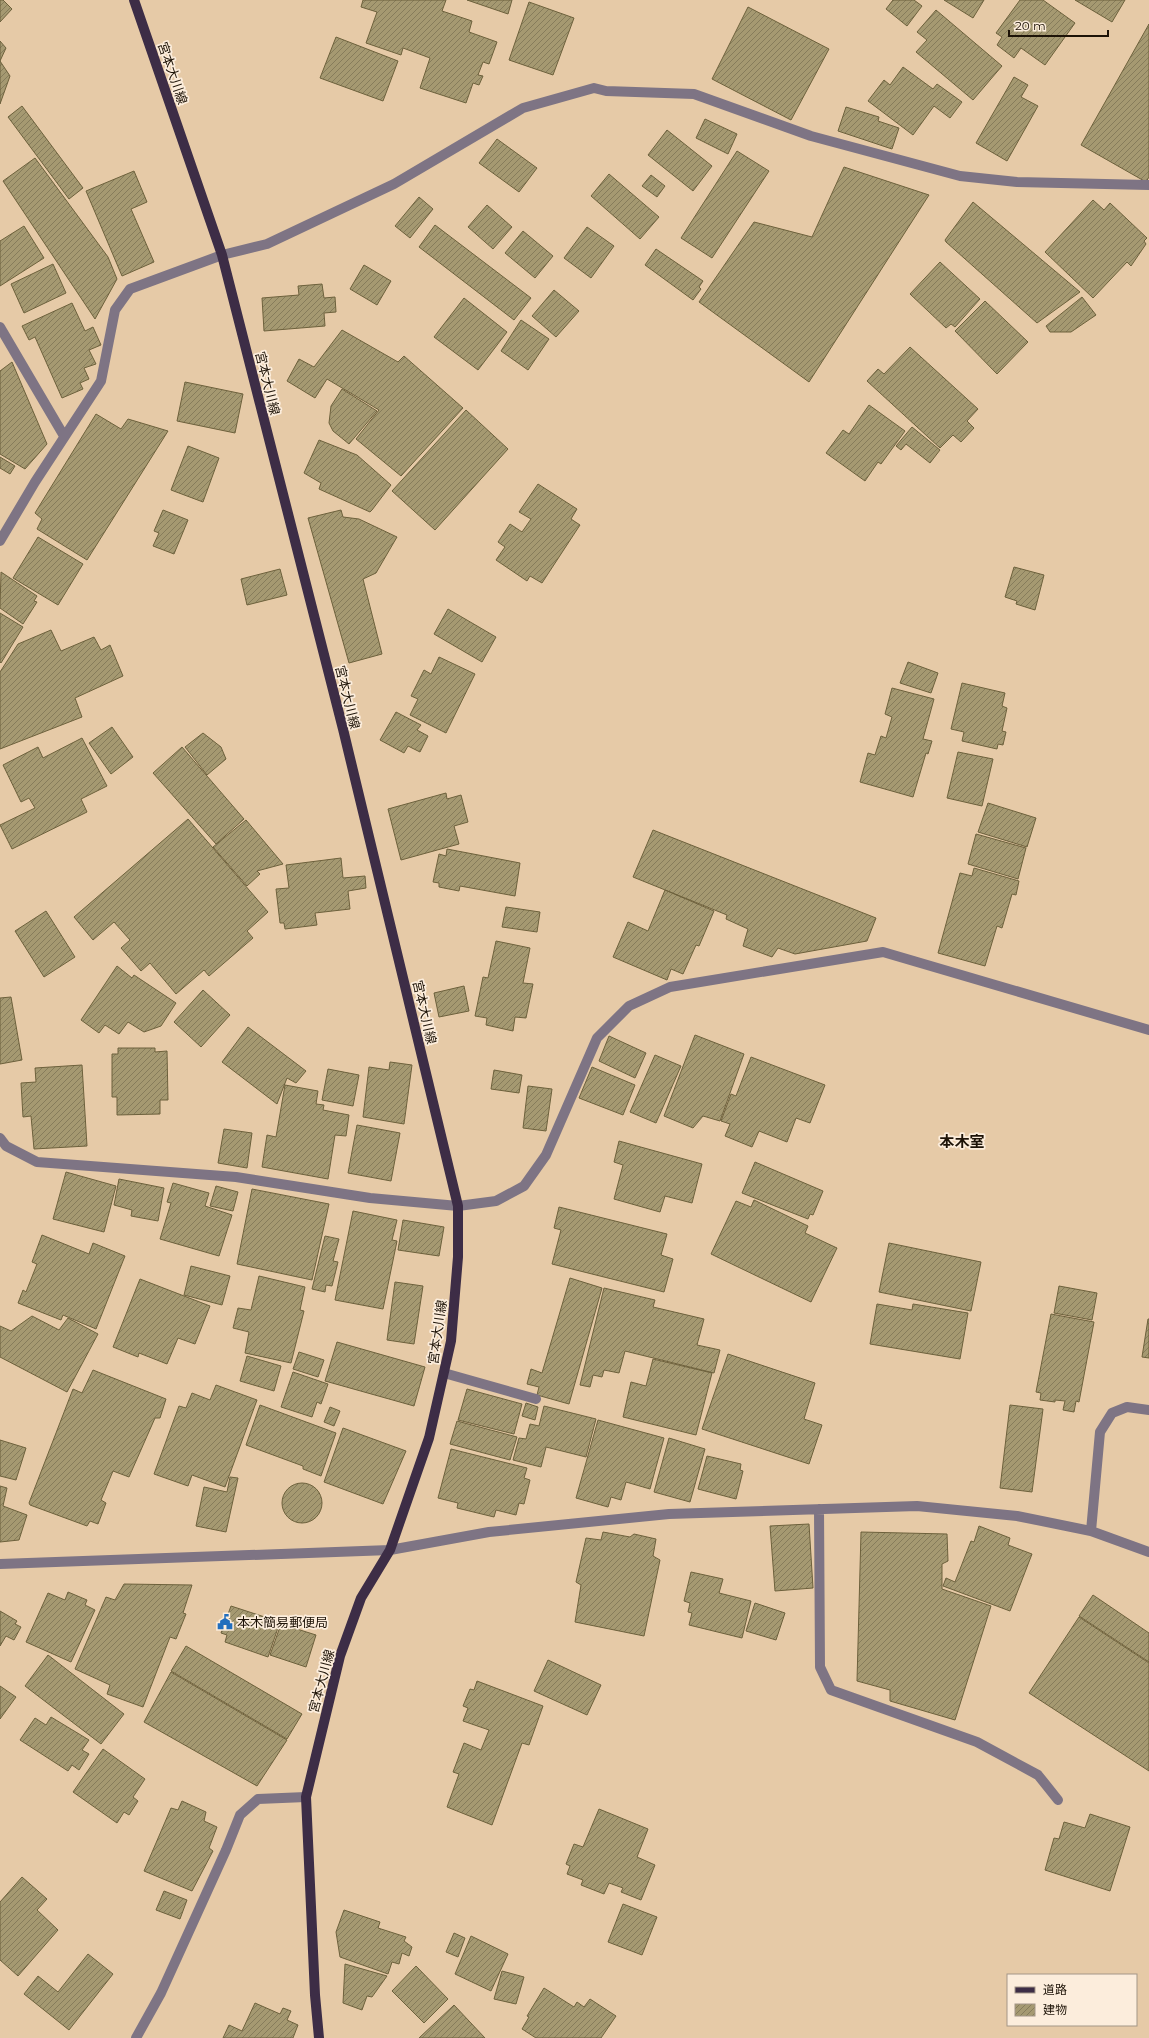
<svg xmlns="http://www.w3.org/2000/svg" width="1149" height="2038" font-family="Montserrat,'Noto Sans JP',sans-serif">
	<defs>
		<pattern id="building-hatch" width="6" height="6" patternUnits="userSpaceOnUse"><rect width="6" height="6" fill="#a59971"/><path d="M-1 1l2-2M0 6l6-6M5 7l2-2" fill="none" stroke="#867c5b"/></pattern>
	</defs>
	<rect width="100%" height="100%" fill="#e6caa7"/>
	<!-- building -->
	<path fill="url(#building-hatch)" stroke="#6d613c" d="M0,0H3L12,9L0,22Z
		M363,0H446L442,11L472,21L469,32L497,42L489,64L483,62L478,75L483,76L479,85L473,83L466,103L420,88L430,58L403,48L401,55L366,43L377,12L361,7Z
		M467,0H512L508,14Z
		M893,0H914L922,6L907,26L886,9Z
		M944,0H984L973,18Z
		M1020,0H1043L1075,23L1045,65L1021,48L1014,58L997,45L1002,37L996,33Z
		M1075,0H1125L1112,22Z
		M529,2L574,18L553,75L509,60Z
		M748,7L829,49L791,120L712,79Z
		M936,10L1002,66L973,100L916,52L927,40L917,32Z
		M1149,24V177L1146,182L1081,145Z
		M336,37L398,61L383,101L320,78Z
		M0,41L6,48L0,61L10,76L0,104Z
		M903,67L933,89L937,84L962,102L950,118L934,106L913,135L868,101L884,80L890,85Z
		M1014,77L1028,85L1021,97L1038,106L1007,161L976,143Z
		M22,106L83,188L69,199L8,117Z
		M846,107L879,117L878,121L899,128L892,149L838,131Z
		M705,119L737,134L728,154L696,138Z
		M667,130L712,166L693,191L648,155Z
		M497,139L537,168L519,192L479,163Z
		M737,151L769,171L712,258L681,238Z
		M35,158L108,257L117,279L95,319L3,181Z
		M844,167L929,195L809,382L699,302L754,222L812,237Z
		M134,171L147,202L131,209L154,262L122,276L86,191Z
		M609,174L659,217L640,239L591,196Z
		M651,175L665,186L657,197L642,186Z
		M419,197L433,209L410,238L395,226Z
		M1093,200L1104,210L1110,203L1147,238L1144,241L1146,244L1131,266L1127,262L1093,298L1045,252Z
		M973,202L1080,292L1037,323L946,242L945,240Z
		M487,205L512,227L493,249L468,227Z
		M435,225L531,298L514,320L419,247Z
		M24,226L44,258L0,286V241Z
		M587,227L614,246L591,278L564,258Z
		M523,231L553,256L535,278L505,253Z
		M656,249L703,281L699,287L701,289L693,300L645,265Z
		M940,262L980,299L955,327L951,324L946,328L910,294Z
		M53,264L66,293L24,313L11,284Z
		M364,265L391,281L377,305L350,289Z
		M322,284L324,298L335,297L336,312L324,313L325,326L264,331L262,298L299,295L298,286Z
		M554,290L579,311L556,337L532,316Z
		M1082,297L1096,315L1071,332H1050L1046,326Z
		M464,298L507,332L478,370L434,337Z
		M985,301L1028,342L997,374L955,331Z
		M72,303L85,331L93,327L101,345L89,350L96,364L84,368L89,379L80,383L83,389L62,398L35,337L29,340L22,326Z
		M521,320L549,339L528,370L501,351Z
		M342,330L398,362L404,356L463,408L401,476L356,439L379,410L327,379L315,398L287,381L299,359L314,367Z
		M910,347L978,409L967,421L974,428L961,442L953,435L940,448L867,381L878,369L884,374Z
		M12,362L47,444L25,469L0,454V371Z
		M185,382L243,394L235,433L177,421Z
		M342,389L377,411L349,444L333,431L329,423L331,406Z
		M869,405L905,431L881,464L878,462L865,481L826,453L843,430L849,434Z
		M466,410L508,449L435,530L392,491Z
		M96,414L121,429L128,419L168,431L87,560L37,529L42,519L35,513Z
		M912,427L940,450L930,463L906,444L901,450L896,446Z
		M319,440L357,455L391,485L372,510L370,512L319,489L321,483L304,473Z
		M188,446L219,458L203,502L171,490Z
		M0,457L15,466L10,474L0,468Z
		M538,484L577,509L571,519L580,525L542,583L530,576L527,581L496,560L505,547L498,542L510,524L522,532L531,519L519,512Z
		M163,510L188,520L174,554L153,546L159,533L154,531Z
		M341,510L343,517L359,519L397,537L376,573L363,579L382,654L349,663L308,518Z
		M38,537L83,564L58,605L13,578Z
		M1014,567L1044,575L1035,610L1016,604L1017,601L1005,597Z
		M280,569L287,595L247,605L241,579Z
		M1,572L37,596L34,601L37,602L23,624L0,608Z
		M448,609L496,637L482,662L434,634Z
		M0,613L23,627L1,663L0,662Z
		M51,630L61,651L94,637L101,650L110,645L123,676L75,698L82,717L0,749V672L18,644Z
		M439,657L475,674L446,733L410,715L418,699L411,696L424,670L431,674Z
		M908,662L938,673L931,693L900,683Z
		M962,683L1005,693L1002,706L1007,708L1002,731L1006,732L1003,745L998,744L997,749L962,741L964,732L951,729Z
		M892,688L934,699L923,739L932,741L928,754L926,753L913,797L860,782L868,753L875,755L881,736L886,738L892,717L885,714Z
		M396,712L421,725L417,730L428,736L420,752L408,746L404,753L380,740Z
		M112,727L133,757L111,774L89,743Z
		M203,733L221,747L226,759L207,775L185,747Z
		M82,738L107,786L81,799L87,812L12,849L0,825L35,808L29,798L21,802L3,765L38,747L43,758Z
		M182,747L244,819L216,844L153,773Z
		M958,752L993,759L982,806L947,798Z
		M446,793L447,799L461,795L468,822L454,826L459,844L401,860L388,809Z
		M988,803L1036,818L1027,847L978,832Z
		M188,819L268,912L247,931L253,938L209,976L204,970L176,994L150,963L141,971L121,948L130,940L114,922L93,940L74,917Z
		M246,820L283,864L257,871L260,874L247,886L213,847Z
		M653,830L876,918L867,941L795,954L778,948L772,957L743,946L748,929L726,919L727,915L633,877Z
		M976,834L1026,848L1018,879L968,864Z
		M447,849L520,863L515,896L460,886L459,891L439,887V883L433,882L439,854L446,856Z
		M341,858L343,878L365,876L366,888L348,891L350,909L315,913L317,925L285,929L284,923H280L276,889L289,888L286,865Z
		M974,868L1019,881L1016,895L1012,894L1002,928L997,926L985,966L938,953L960,873L972,876Z
		M665,890L714,911L699,946L696,945L683,974L671,969L667,980L613,957L628,922L648,931Z
		M506,907L540,912L537,932L502,927Z
		M46,911L75,957L44,977L15,931Z
		M496,941L530,948L523,983L533,984L526,1018L515,1017L513,1031L486,1025L487,1018L475,1016L483,977L488,978Z
		M117,966L132,978L134,975L176,1003L161,1026L144,1032L128,1022L119,1034L105,1025L99,1033L81,1020Z
		M464,986L469,1011L439,1017L434,993Z
		M203,990L230,1015L201,1047L174,1022Z
		M11,997L22,1060L0,1064V998Z
		M248,1027L306,1071L296,1083L287,1078L277,1104L222,1062Z
		M695,1035L744,1054L720,1121L703,1116L693,1128L664,1116Z
		M609,1036L646,1053L635,1078L599,1061Z
		M118,1048H155V1052L167,1051L168,1100H160V1114L117,1115V1097H112V1054H118Z
		M655,1055L681,1066L656,1123L630,1112Z
		M751,1057L825,1085L810,1123L796,1118L787,1142L759,1131L752,1147L725,1136L730,1124L721,1121L731,1094L736,1096Z
		M390,1062L412,1065L404,1124L363,1117L369,1067L389,1070Z
		M82,1065L87,1146L34,1149L31,1116L23,1117L21,1083L36,1082L35,1068Z
		M592,1067L635,1085L623,1115L579,1098Z
		M328,1069L359,1075L353,1106L322,1100Z
		M494,1070L522,1075L519,1093L491,1089Z
		M285,1085L318,1091L316,1104L324,1105L323,1110L349,1115L346,1136L335,1135L328,1179L262,1167L267,1135L276,1137Z
		M528,1086L552,1089L546,1131L523,1128Z
		M357,1125L400,1133L391,1181L348,1173Z
		M224,1129L252,1133L247,1168L218,1163Z
		M619,1141L702,1164L692,1203L665,1196L660,1212L614,1199L623,1165L614,1162Z
		M755,1162L823,1191L813,1215L810,1214L808,1219L742,1193Z
		M66,1172L116,1186L104,1232L53,1219Z
		M119,1179L164,1188L158,1221L131,1216L132,1210L114,1205Z
		M173,1183L209,1193L205,1206L232,1215L219,1256L160,1239L171,1203L167,1202Z
		M216,1186L238,1192L233,1211L210,1206Z
		M252,1189L329,1204L312,1280L237,1264Z
		M754,1200L808,1226L805,1233L837,1248L811,1302L711,1254L736,1201L751,1207Z
		M559,1207L667,1234L661,1255L673,1259L664,1292L552,1264L561,1230L554,1228Z
		M353,1211L397,1220L392,1240L397,1241L383,1309L335,1300Z
		M403,1220L444,1227L439,1256L398,1250Z
		M42,1235L89,1254L93,1243L125,1256L96,1329L63,1315L61,1320L18,1303L23,1290L26,1292L37,1264L32,1262Z
		M325,1236L339,1239L333,1261L338,1262L332,1286L326,1285L325,1292L312,1289Z
		M889,1243L981,1262L971,1311L879,1292Z
		M191,1266L230,1276L222,1305L184,1295Z
		M259,1276L305,1287L300,1310L304,1311L291,1363L245,1353L249,1332L233,1328L238,1308L251,1310Z
		M570,1278L602,1288L569,1404L537,1395L539,1387L527,1384L531,1369L542,1373Z
		M140,1279L210,1306L195,1344L178,1338L167,1364L139,1353L138,1357L113,1347Z
		M395,1282L423,1286L414,1344L387,1340Z
		M1059,1286L1097,1293L1092,1320L1054,1313Z
		M604,1288L655,1300L653,1307L704,1319L697,1345L720,1350L714,1373L625,1351L619,1373L604,1370L602,1377L593,1375L590,1387L580,1385Z
		M877,1304L912,1310L913,1304L968,1313L960,1359L870,1344Z
		M1051,1314L1094,1322L1079,1402L1076,1401L1074,1412L1063,1410L1065,1401L1055,1400V1402L1040,1400L1041,1393L1036,1392Z
		M32,1316L59,1330L68,1318L98,1334L67,1392L0,1357V1326L11,1331Z
		M1148,1319H1149V1358L1142,1357Z
		M337,1342L425,1367L414,1406L325,1381Z
		M299,1352L324,1360L318,1377L293,1369Z
		M728,1354L815,1383L804,1419L822,1425L809,1464L702,1429Z
		M247,1356L281,1366L274,1391L240,1381Z
		M653,1359L712,1373L696,1435L623,1417L631,1382L646,1386Z
		M93,1370L166,1399L160,1418H155L129,1477L113,1471L101,1500L106,1503L98,1524L90,1521L87,1526L30,1505L29,1503L73,1389L82,1393Z
		M293,1372L328,1384L321,1404L317,1402L312,1417L281,1407Z
		M216,1385L257,1400L225,1487L192,1475L188,1486L154,1474L179,1406L186,1408L192,1393L210,1400Z
		M467,1389L522,1404L514,1434L458,1420Z
		M526,1403L538,1407L535,1420L522,1416Z
		M260,1405L336,1433L321,1476L303,1469V1466L246,1445Z
		M1010,1405L1043,1409L1032,1492L1000,1488Z
		M544,1406L596,1419L586,1457L546,1447L541,1467L513,1460L519,1438L526,1439L530,1424L539,1426Z
		M330,1407L340,1411L334,1426L324,1422Z
		M598,1420L664,1438L650,1489L626,1482L621,1500L611,1497L608,1507L576,1498Z
		M457,1421L517,1437L510,1460L450,1444Z
		M343,1428L406,1451L383,1504L324,1482Z
		M669,1438L705,1449L690,1502L654,1492Z
		M0,1440L26,1448L16,1480L0,1476Z
		M451,1449L527,1468L524,1478L530,1480L524,1504L519,1503L516,1515L496,1510L494,1517L457,1508L458,1503L438,1498Z
		M707,1456L741,1464L740,1470L743,1471L736,1499L698,1489Z
		M230,1477L238,1478L226,1532L196,1526L204,1487L227,1492Z
		M282 1503a20 20 0 1 1 40 0a20 20 0 1 1-40 0Z
		M0,1486L7,1488L3,1506L27,1515L19,1540L0,1542Z
		M809,1524L813,1588L775,1591L770,1526Z
		M979,1526L1010,1538L1008,1545L1032,1554L1010,1611L943,1586L946,1578L955,1582L971,1541L974,1542Z
		M603,1532L630,1537L634,1534L656,1539L653,1556L660,1560L644,1636L575,1622L581,1585L576,1582L586,1538L601,1540Z
		M861,1532L947,1534L948,1561L942,1564V1589L991,1606L955,1720L890,1701V1690L857,1681Z
		M691,1572L723,1579L719,1593L751,1601L742,1638L689,1625L692,1613L688,1612L690,1603L684,1601Z
		M124,1584L192,1585L183,1613L186,1614L176,1639L170,1637L143,1707L107,1694L110,1685L75,1669L106,1597L115,1600Z
		M68,1592L87,1600L85,1605L95,1610L71,1662L26,1642L48,1593L65,1600Z
		M1093,1595L1149,1633V1662L1079,1616Z
		M755,1603L785,1613L776,1640L746,1631Z
		M231,1606L280,1622L268,1657L225,1642L227,1635L221,1633Z
		M0,1611L17,1621L15,1624L21,1627L14,1640L6,1636L0,1646Z
		M1079,1617L1149,1663V1771L1029,1693Z
		M281,1624L316,1635L306,1667L270,1655Z
		M186,1646L302,1714L287,1739L171,1671Z
		M48,1655L124,1714L101,1744L25,1686Z
		M548,1660L601,1685L587,1715L534,1691Z
		M171,1672L287,1740L257,1786L144,1722Z
		M477,1681L543,1706L529,1745L522,1743L492,1825L447,1807L459,1774L453,1772L464,1743L481,1750L489,1730L463,1721L468,1708L463,1706L470,1689L474,1690Z
		M0,1686L16,1697L0,1719Z
		M51,1717L89,1740L82,1750L89,1754L79,1770L72,1765L68,1771L20,1740L35,1718L46,1725Z
		M103,1749L145,1779L133,1797L138,1801L129,1815L124,1812L117,1823L73,1792Z
		M182,1801L206,1812L204,1821L217,1827L209,1848L213,1851L192,1891L144,1871L171,1808L178,1810Z
		M599,1809L648,1829L637,1857L655,1865L641,1900L621,1892L623,1888L609,1883L604,1894L581,1885L583,1880L567,1874L570,1866L566,1864L574,1844L583,1847Z
		M1090,1814L1130,1827L1110,1891L1045,1870L1054,1838L1059,1839L1064,1822L1085,1828Z
		M22,1877L47,1899L37,1910L58,1930L18,1976L0,1960V1902Z
		M164,1891L187,1900L180,1919L156,1910Z
		M623,1904L657,1917L642,1955L608,1942Z
		M344,1910L380,1922L378,1928L406,1937L404,1941L412,1947L409,1956L402,1953L399,1964L392,1962L388,1974L340,1957L336,1932Z
		M454,1933L465,1938L458,1957L446,1952Z
		M471,1936L508,1954L491,1991L455,1974Z
		M88,1954L113,1974L69,2030L24,1994L38,1976L58,1992Z
		M345,1964L387,1976L372,1997L367,1996L362,2010L343,2003Z
		M416,1966L448,1999L424,2023L392,1991Z
		M502,1971L524,1977L516,2004L494,1999Z
		M544,1988L574,2007L577,2002L584,2007L590,1999L616,2016L601,2038H536L522,2029L529,2017L527,2016Z
		M255,2003L280,2014L283,2008L291,2011L287,2020L298,2025L293,2038H223L229,2025L242,2031Z
		M454,2005L485,2038H419L453,2006Z"/>
	<g fill="none" stroke-linecap="round" stroke-linejoin="round">
		<!-- minor -->
		<path stroke="#7e7484" stroke-width="10" d="M0,327L64,436
			M0,541L35,482L101,381L115,310L130,289L222,255L267,244L394,184L523,108L594,88L606,91L694,94L811,136L960,176L1017,182L1149,185
			M0,1138L6,1146L37,1162L236,1177L370,1198L458,1206L496,1201L524,1186L546,1155L597,1038L629,1006L670,987L883,952L1149,1030
			M444,1373L536,1399
			M819,1509L820,1667L831,1690L977,1742L1038,1775L1058,1800
			M1091,1531L1100,1432L1112,1413L1127,1407L1149,1410
			M0,1564L390,1550L489,1532L669,1514L917,1506L1017,1516L1091,1531L1149,1552
			M136,2038L161,1993L226,1850L240,1815L258,1799L306,1797"/>
		<!-- major -->
		<path stroke="#3d2d46" stroke-width="10" d="M134,0L222,255L343,729L458,1206V1257L451,1341L429,1438L390,1550L361,1598L340,1656L306,1797L315,1995L319,2038"/>
	</g>
	<!-- icons -->
	<defs>
		<symbol id="civic-bare" viewBox="-9 -9 18 18"><path d="M-.6-6.5H3V-4.5H.6V-3L4-1V1h2V6H-6V1h2V-1L-.6-3ZM-1.2 2.5V6h2.4V2.5Z" fill="#216ebd" stroke="#fceddc" stroke-width="2.5" paint-order="stroke"/></symbol>
	</defs>
	<g fill-rule="evenodd">
		<use href="#civic-bare" x="214" y="1611" width="22" height="22"/>
	</g>
	<g text-anchor="middle" dominant-baseline="central" stroke-width="3.5" stroke-linejoin="round" paint-order="stroke">
		<!-- street labels -->
		<g font-size="13" fill="#1d1307" stroke="#fceddc">
			<text transform="translate(173 73) rotate(71)">宮本大川線</text>
			<text transform="translate(268 383) rotate(76)">宮本大川線</text>
			<text transform="translate(348 697) rotate(76)">宮本大川線</text>
			<text transform="translate(425 1012) rotate(77)">宮本大川線</text>
			<text transform="translate(437 1332) rotate(-82)">宮本大川線</text>
			<text transform="translate(321 1681) rotate(-75)">宮本大川線</text>
		</g>
		<!-- poi labels -->
		<g font-size="13" fill="#1d1307" stroke="#fceddc" text-anchor="start">
			<text x="237" y="1622">本木簡易郵便局</text>
		</g>
		<!-- quarter labels -->
		<g font-size="15" font-weight="bold" fill="#1d1307" stroke="#fceddc">
			<text x="962" y="1141">本木室</text>
		</g>
	</g>
	<!-- legend -->
	<rect x="1007" y="1974" width="130" height="52" fill="#fceddc" stroke="#a39687"/>
	<rect x="1015" y="1987" width="20" height="6" fill="#3d2d46" stroke="#a39687"/>
	<text x="1043" y="1994" font-size="12" fill="#1d1307">道路</text>
	<rect x="1015" y="2004" width="20" height="12" fill="url(#building-hatch)" stroke="#a39687"/>
	<text x="1043" y="2014" font-size="12" fill="#1d1307">建物</text>
	<!-- scale -->
	<path d="M1009 30v6h99v-6" fill="none" stroke="#1d1307" stroke-width="2"/>
	<text x="1015" y="30" font-size="12" fill="#1d1307" stroke="#fceddc" stroke-width="3" paint-order="stroke">20 m</text>
</svg>
